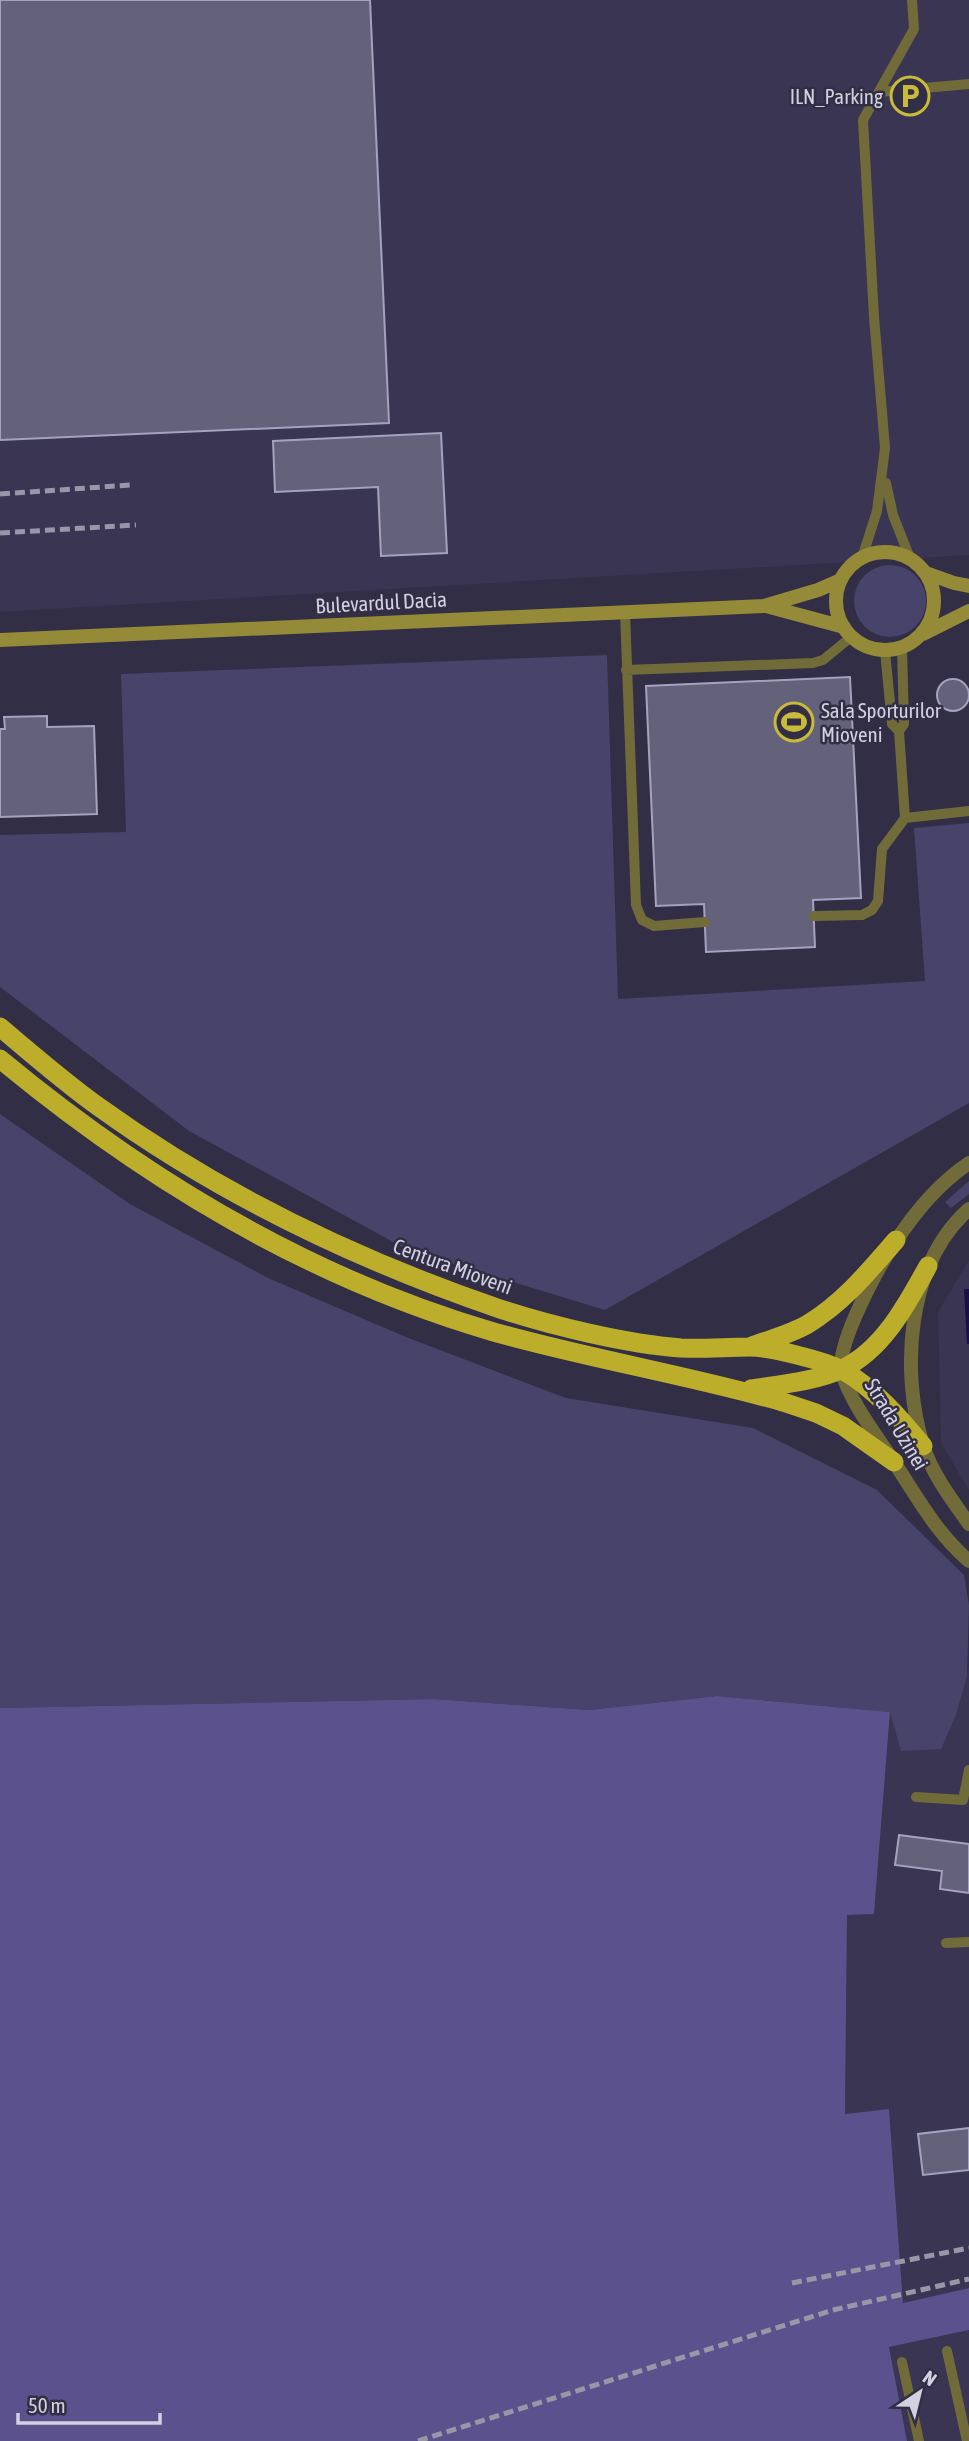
<svg xmlns="http://www.w3.org/2000/svg" width="969" height="2441" font-family="'Asap Condensed',sans-serif">
	<rect width="100%" height="100%" fill="#312e45"/>
	<!-- built -->
	<path fill="#393552" d="M0,0H969V555L0,612Z
		M969,1260V1490L941,1443L938,1312Z
		M969,1662V2288L903,2303L889,2109L845,2114L847,1915L874,1914L890,1712L940,1749L956,1715L967,1677Z
		M969,2330V2441H907L889,2347Z"/>
	<!-- green -->
	<path fill="#48436a" d="M854 601a36 36 0 1 1 72 0a36 36 0 1 1-72 0Z
		M607,655L618,999L925,981L914,828L969,823V1103L605,1310L408,1250L189,1131L0,987V835L126,832L121,674Z
		M0,1114L130,1204L268,1278L406,1337L566,1398L753,1428L877,1490L964,1575L969,1605L967,1677L956,1715L941,1749L901,1751L890,1712L717,1696L589,1710L434,1699L0,1708Z
		M969,1181V1194L951,1208L945,1202Z"/>
	<!-- forest -->
	<path fill="#5b518d" d="M717,1696L890,1712L874,1914L847,1915L845,2114L889,2109L903,2303L969,2288V2330L889,2347L907,2441H0V1708L434,1699L589,1710Z"/>
	<!-- water -->
	<path fill="#1d0e44" d="M964,1289H969V1344H967Z"/>
	<!-- building -->
	<path fill="#64617b" stroke="#a4a2be" stroke-width="2" d="M0,0H370L389,423L0,440Z
		M441,433L447,553L381,556L378,487L275,492L273,441Z
		M850,677L861,898L813,900L815,947L706,952L704,904L656,906L646,686Z
		M937 695a16 16 0 1 1 32 0a16 16 0 1 1-32 0Z
		M47,716V727L94,726L97,814L0,817V729H5L4,717Z
		M899,1835L969,1844V1893L940,1889L942,1871L895,1865Z
		M969,2128V2170L923,2175L918,2134Z"/>
	<g fill="none" stroke-linecap="round" stroke-linejoin="round">
		<!-- service -->
		<path stroke="#716b3a" stroke-width="10" d="M879,92L969,84
			M886,483L893,515L910,558
			M862,558L877,511L885,448L874,317L863,120L914,29L912,0
			M625,612L636,905L642,920L654,926L705,922
			M885,651L892,724L899,731
			M626,670L813,663L823,660L851,637
			M905,818L969,811
			M814,916L862,915L872,910L878,901L882,849L905,818L899,731L904,724L902,648
			M916,1797L963,1800L969,1770
			M946,1943L969,1942
			M947,2351L967,2441
			M902,2362L919,2441"/>
		<!-- tertiary -->
		<path stroke="#716b3a" stroke-width="14" d="M969,1163C941,1182 915,1212 896,1241C880,1264 835,1345 842,1372C849,1400 876,1435 892,1459C916,1495 936,1533 969,1561
			M969,1209C907,1264 900,1370 923,1445C932,1474 952,1500 969,1524"/>
		<!-- secondary -->
		<path stroke="#948a37" stroke-width="14" d="M836 601a49 49 0 1 1 98 0a49 49 0 1 1-98 0Z
			M926,573L954,583L969,586
			M766,606L844,627
			M923,634L969,611
			M0,640L764,606L818,590L841,580"/>
		<!-- trunk -->
		<path stroke="#bcae2a" stroke-width="19" d="M0,1027C32,1054 64,1082 99,1107C221,1195 357,1260 500,1309C552,1326 627,1344 681,1348C704,1349 727,1347 750,1347C770,1347 825,1361 842,1370C874,1388 900,1418 923,1446
			M0,1059C146,1180 311,1279 494,1332C590,1359 688,1375 783,1402L816,1413L843,1426L894,1462
			M752,1346C771,1339 791,1334 808,1324C844,1302 869,1271 896,1240
			M751,1389C777,1385 818,1381 842,1369C883,1350 907,1304 928,1266"/>
		<!-- rail -->
		<path stroke="#9897a8" stroke-width="5" stroke-dasharray="10 5" stroke-linecap="butt" d="M0,494L131,485
			M0,533L136,525
			M792,2283L969,2248
			M418,2441L833,2310L969,2279"/>
	</g>
	<!-- icons -->
	<defs>
		<symbol id="parking-ring" viewBox="-11 -11 22 22"><circle r="9.5" fill="#312e45" stroke="#c9ba3a" stroke-width="1.5"/><path d="M-3.5-5.5H1a3.5 3.5 0 0 1 0 7H-1V5.5H-3.5ZM-1-3.4V-.6H.8a1.4 1.4 0 0 0 0-2.8Z" fill="#c9ba3a"/></symbol>
		<symbol id="stadium-ring" viewBox="-11 -11 22 22"><circle r="9.5" fill="#312e45" stroke="#c9ba3a" stroke-width="1.5"/><path d="M0-5a6.5 5 0 1 0 0 10a6.5 5 0 1 0 0-10ZM-3.5-1.8h7v3.6h-7Z" fill="#c9ba3a"/></symbol>
	</defs>
	<g fill-rule="evenodd">
		<use href="#parking-ring" x="888" y="74" width="44" height="44"/>
		<use href="#stadium-ring" x="772" y="700" width="44" height="44"/>
	</g>
	<g text-anchor="middle" dominant-baseline="central" stroke-width="5" stroke-linejoin="round" paint-order="stroke">
		<!-- poi labels -->
		<g font-size="21" fill="#d2d1e0" stroke="#312e45" text-anchor="end">
			<text x="883" y="96">ILN_Parking</text>
			<text x="821" y="710" text-anchor="start">Sala Sporturilor<tspan x="821" dy="24">Mioveni</tspan></text>
		</g>
		<!-- street labels -->
		<g font-size="21" fill="#d2d1e0" stroke="#312e45">
			<text transform="translate(381 602) rotate(-3)">Bulevardul Dacia</text>
			<text transform="translate(453 1266) rotate(20)">Centura Mioveni</text>
			<text transform="translate(897 1424) rotate(59)">Strada Uzinei</text>
		</g>
	</g>
	<!-- north arrow -->
	<g transform="translate(920 2392) rotate(35)" stroke="#312e45" stroke-width="5" paint-order="stroke">
	<path d="M0-5L12 26L0 18L-12 26Z" fill="#d2d1e0"/>
	<text y="-10" font-size="19" font-weight="bold" text-anchor="middle" fill="#d2d1e0">N</text>
	</g>
	<!-- scale -->
	<path d="M18 2413v10h142v-10" fill="none" stroke="#d2d1e0" stroke-width="3.5"/>
	<text x="28" y="2413" font-size="21" fill="#d2d1e0" stroke="#312e45" stroke-width="5" paint-order="stroke">50 m</text>
</svg>
